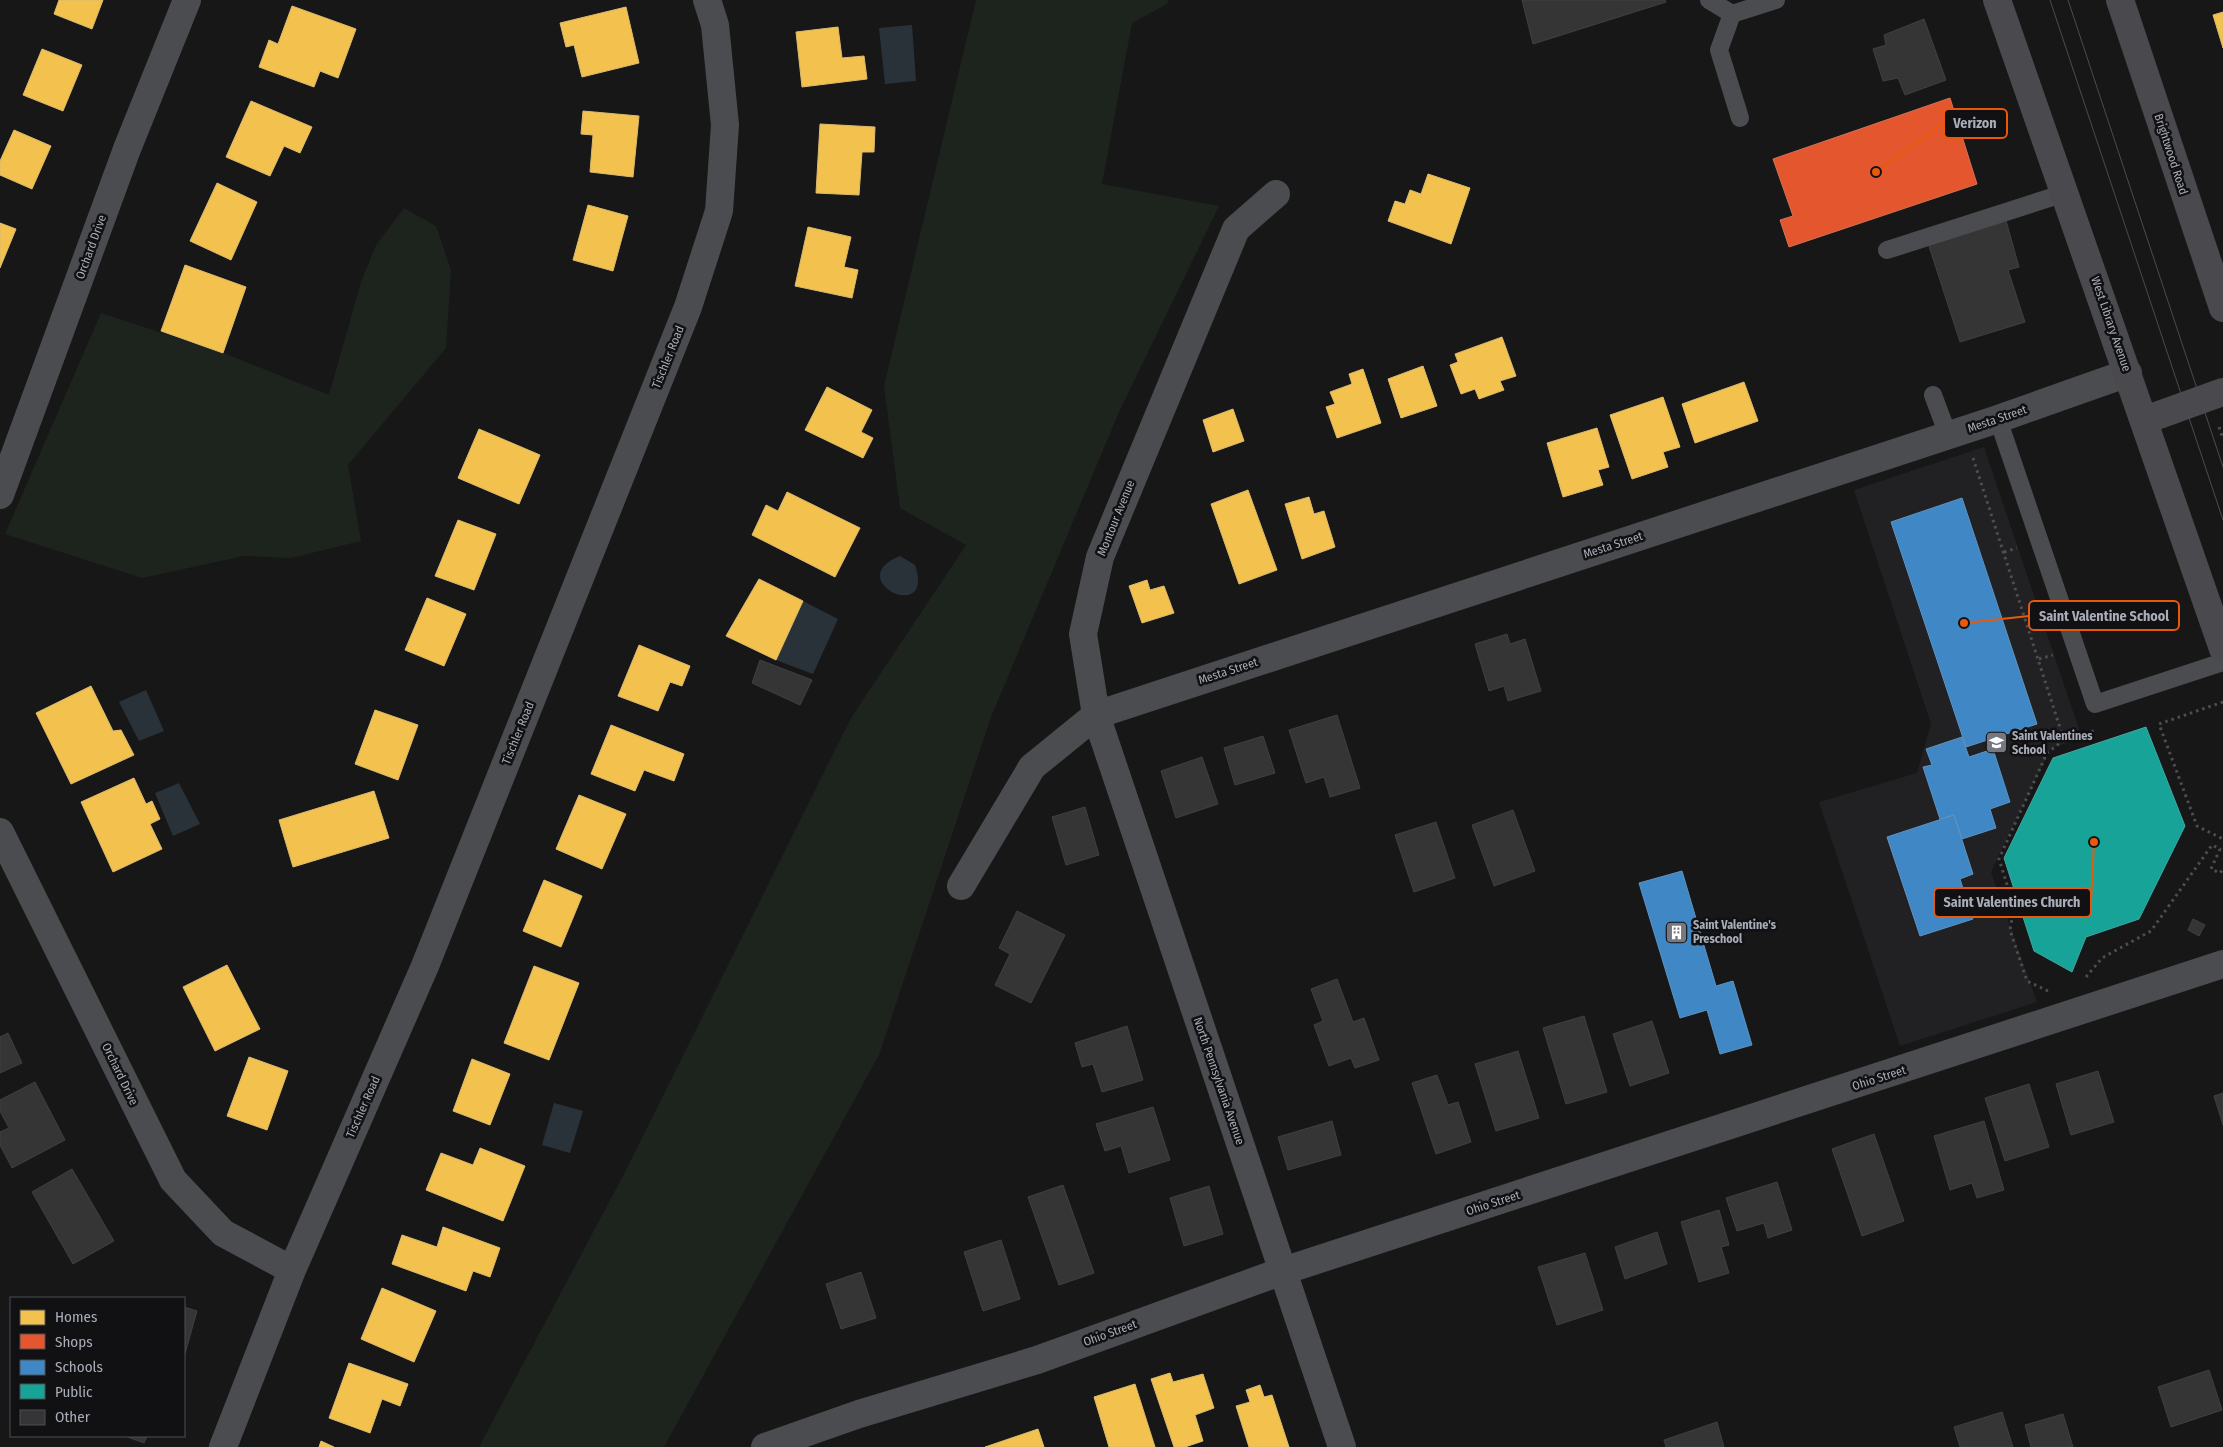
<svg xmlns="http://www.w3.org/2000/svg" width="2223" height="1447" font-family="'Fira Sans Condensed',sans-serif">
	<rect width="100%" height="100%" fill="#171717"/>
	<!-- built -->
	<path fill="#212123" d="M1984,447L2082,738L2051,748L1991,872L2037,1002L1900,1046L1819,802L1917,773L1931,724L1854,490Z"/>
	<!-- green -->
	<path fill="#1d241e" d="M976,0H1169L1167,4L1132,23L1102,184L1219,206L1119,412L991,717L879,1055L664,1447H479L624,1174L851,718L966,545L900,508L884,386Z
		M404,208L436,226L451,270L446,348L348,465L361,541L291,558L244,556L142,578L5,534L101,313L223,353L329,395L361,282L376,245Z"/>
	<!-- water -->
	<path fill="#2a3239" d="M912,25L916,81L885,84L879,28Z
		M900,556L915,565C936,626 840,580 900,556Z
		M803,601L838,619L813,674L776,660Z
		M146,690L164,731L139,741L119,702Z
		M179,783L200,824L173,836L155,793Z
		M554,1103L583,1111L570,1153L542,1145Z"/>
	<!-- homes -->
	<path fill="#f2c14e" stroke="#dcbb6e" d="M59,0H103L92,29L54,14Z
		M292,6L356,29L338,78L320,71L314,87L259,67L269,40L278,44Z
		M626,7L639,63L582,77L574,45L566,47L560,23Z
		M2223,12V48L2213,15Z
		M838,27L842,58L864,56L867,79L802,87L796,32Z
		M42,49L82,65L63,111L23,95Z
		M251,101L312,127L300,153L284,146L270,176L226,157Z
		M583,111L639,116L633,177L590,172L593,135L581,134Z
		M820,124L875,127L874,152H862L859,195L816,193Z
		M14,130L51,146L32,189L0,175V161Z
		M1428,174L1470,188L1451,244L1388,221L1395,201L1405,204L1410,190L1421,194Z
		M217,183L257,202L231,260L190,241Z
		M588,205L628,216L613,271L573,260Z
		M0,223L16,229L0,268Z
		M808,227L851,237L844,267L858,270L852,298L795,286Z
		M185,265L246,287L223,353L161,331Z
		M1502,337L1516,376L1500,381L1504,390L1479,399L1475,389L1461,394L1450,365L1458,362L1455,354Z
		M1423,366L1437,406L1401,418L1388,379Z
		M1363,369L1381,423L1337,438L1326,407L1335,404L1330,392L1352,384L1349,374Z
		M1744,382L1758,421L1695,443L1682,404Z
		M827,387L872,410L861,432L873,438L863,458L805,430Z
		M1663,397L1680,447L1663,452L1668,467L1632,479L1610,415Z
		M1233,409L1244,441L1213,452L1203,420Z
		M1597,428L1609,467L1598,470L1603,485L1563,497L1547,443Z
		M479,429L540,455L519,504L458,478Z
		M1248,490L1277,570L1239,584L1211,504Z
		M787,492L860,528L835,577L752,535L766,505L778,511Z
		M1309,497L1314,514L1324,511L1335,547L1302,559L1285,504Z
		M458,520L496,534L474,590L435,576Z
		M759,579L803,601L776,660L726,636Z
		M1147,580L1150,590L1164,586L1174,613L1142,623L1129,586Z
		M427,598L466,614L444,666L405,650Z
		M639,645L690,666L682,686L670,682L658,711L618,696Z
		M91,686L113,731L121,730L134,755L71,784L36,713Z
		M375,710L418,725L398,780L355,764Z
		M611,725L684,754L674,781L644,770L635,791L591,774Z
		M134,778L146,804L152,801L160,819L150,824L162,849L113,872L81,802Z
		M374,791L389,838L293,867L279,820Z
		M579,795L626,814L602,869L556,849Z
		M544,880L582,896L561,947L523,931Z
		M227,965L260,1029L215,1051L183,987Z
		M534,966L579,983L549,1060L504,1043Z
		M249,1057L288,1071L267,1130L227,1116Z
		M472,1059L510,1074L490,1125L453,1111Z
		M480,1148L525,1166L503,1221L426,1190L441,1153L473,1165Z
		M443,1227L500,1248L490,1277L473,1271L466,1291L392,1264L402,1235L437,1247Z
		M382,1288L436,1311L414,1362L361,1339Z
		M349,1363L408,1384L400,1406L382,1399L370,1433L329,1418Z
		M1170,1373L1173,1382L1203,1374L1214,1408L1195,1415L1203,1441L1185,1447H1174L1151,1379Z
		M1135,1384L1155,1447H1109L1094,1397Z
		M1260,1385L1264,1397L1272,1395L1289,1447H1249L1236,1406L1250,1402L1246,1390Z
		M1038,1429L1044,1447H985Z
		M321,1441L334,1447H319Z"/>
	<!-- shops -->
	<path fill="#e4572e" stroke="#d27157" d="M1950,98L1977,184L1789,247L1780,220L1793,216L1773,159Z"/>
	<!-- schools -->
	<path fill="#3f88c5" stroke="#5e93c1" d="M1962,498L2037,724L1966,747L1891,522Z
		M1962,737L1969,757L1993,749L2010,802L1990,809L1996,828L1962,839L1954,815L1940,819L1923,767L1932,765L1926,749Z
		M1954,815L1973,874L1960,879L1973,919L1920,936L1887,837Z
		M1682,871L1716,986L1733,981L1752,1045L1720,1054L1707,1010L1680,1018L1639,883Z"/>
	<!-- public -->
	<path fill="#17a398" stroke="#42a6a2" d="M2146,727L2185,826L2139,919L2086,937L2072,972L2034,951L2004,858L2053,758Z"/>
	<!-- building -->
	<path fill="#353536" stroke="#3f4043" d="M1522,0H1665L1666,2L1533,44Z
		M1924,19L1946,80L1905,95L1898,78L1883,81L1873,49L1886,45L1884,35Z
		M2005,217L2019,267L2008,270L2025,322L1960,342L1927,240Z
		M1507,634L1510,644L1525,639L1541,691L1508,701L1504,686L1489,691L1475,644Z
		M760,660L812,680L800,705L752,683Z
		M1337,715L1360,788L1330,797L1324,777L1306,783L1289,730Z
		M1263,736L1275,773L1235,785L1224,748Z
		M1202,757L1218,804L1176,818L1161,771Z
		M1085,807L1099,855L1066,865L1052,817Z
		M1513,810L1535,871L1494,886L1472,825Z
		M1436,822L1455,878L1414,892L1395,835Z
		M1017,911L1065,935L1031,1003L995,985L1010,954L999,948Z
		M2193,919L2205,925L2199,936L2188,930Z
		M1337,979L1353,1022L1364,1018L1379,1060L1355,1068L1351,1058L1329,1066L1314,1025L1323,1021L1311,989Z
		M1584,1016L1607,1092L1566,1104L1543,1028Z
		M1652,1021L1669,1073L1630,1086L1613,1034Z
		M1127,1026L1143,1080L1102,1092L1093,1064L1082,1067L1075,1043Z
		M8,1033L22,1063L0,1073V1037Z
		M1518,1051L1539,1118L1496,1131L1475,1064Z
		M2098,1071L2114,1122L2071,1135L2056,1084Z
		M1437,1075L1448,1105L1458,1102L1471,1142L1436,1154L1412,1083Z
		M35,1082L65,1140L12,1168L0,1145V1132L9,1128L0,1111V1100Z
		M2029,1084L2049,1147L2005,1161L1985,1098Z
		M2223,1093V1125L2214,1096Z
		M1153,1107L1170,1160L1129,1173L1121,1146L1105,1151L1096,1124Z
		M1332,1121L1341,1155L1288,1170L1278,1137Z
		M1984,1121L2004,1190L1977,1198L1972,1183L1950,1190L1934,1136Z
		M1874,1134L1904,1221L1862,1236L1832,1149Z
		M72,1169L114,1241L73,1264L32,1192Z
		M1777,1182L1792,1230L1768,1238L1764,1223L1737,1231L1726,1198Z
		M1063,1185L1094,1273L1059,1285L1028,1197Z
		M1209,1186L1223,1234L1184,1246L1170,1198Z
		M1719,1210L1729,1245L1721,1247L1729,1273L1699,1282L1681,1222Z
		M1657,1232L1667,1264L1625,1279L1615,1247Z
		M1001,1240L1020,1299L983,1311L964,1252Z
		M1585,1253L1603,1310L1557,1325L1538,1267Z
		M861,1272L876,1318L841,1329L826,1284Z
		M184,1307L197,1311L184,1357Z
		M2209,1370L2222,1410L2171,1427L2158,1387Z
		M2002,1412L2013,1447H1960L1954,1427Z
		M2063,1414L2073,1447H2031L2025,1425Z
		M1717,1422L1724,1447H1666L1664,1440Z
		M125,1436H147L144,1443Z"/>
	<g fill="none" stroke-linecap="round" stroke-linejoin="round">
		<!-- path -->
		<path stroke="#4d4e52" stroke-width="3" stroke-dasharray="2.5 4" stroke-linecap="butt" d="M2219,427L2223,439
			M1973,458L2064,740L2097,730
			M2004,552L2017,548
			M2039,659L2053,655
			M2223,702L2159,724L2197,826L2223,839
			M2086,977L2102,958L2151,931L2212,845L2220,849L2211,869L2220,873L2223,869
			M2048,991L2027,981L2010,930L2014,907L1999,859L2047,753L2064,740"/>
		<!-- lane -->
		<path stroke="#4b4c50" stroke-width="18" d="M1709,0L1732,14L1776,0
			M1732,14L1719,50L1740,118
			M1887,250L2065,193
			M1933,395L1948,435
			M1998,419L2095,704L2223,662"/>
		<!-- street -->
		<path stroke="#4b4c50" stroke-width="28" d="M0,495L127,149L187,0
			M0,832L173,1180L223,1233L292,1270
			M961,886L1032,767L1096,715L1083,634L1100,557L1236,229L1276,194
			M223,1447L292,1270L425,966L688,307L719,211L725,125L715,25L707,0
			M765,1447L859,1414L1037,1360L1283,1271L2223,964
			M1342,1447L1096,715L1998,419L2128,373"/>
		<!-- secondary -->
		<path stroke="#4a4a4e" stroke-width="28" d="M1997,0L2223,649
			M2120,0L2223,308
			M2145,420L2223,392"/>
		<!-- tram -->
		<path stroke="#4b4c4f" stroke-width="1" d="M2050,0L2223,520
			M2068,0L2223,467"/>
	</g>
	<!-- icons -->
	<defs>
		<symbol id="school-square" viewBox="-11 -11 22 22"><rect x="-9" y="-9" width="18" height="18" rx="4" fill="#757880" stroke="#111113"/><path d="M0-5L7-2L0 1L-7-2ZM-4 1L0 2.5L4 1V4Q0 6-4 4Z" fill="#fff"/></symbol>
		<symbol id="building-square" viewBox="-11 -11 22 22"><rect x="-9" y="-9" width="18" height="18" rx="4" fill="#757880" stroke="#111113"/><path d="M-4-6H4V6H1V3H-1V6H-4ZM-2.5-4.3h1.7v1.8h-1.7ZM.8-4.3h1.7v1.8H.8ZM-2.5-1h1.7V.8h-1.7ZM.8-1h1.7V.8H.8Z" fill="#fff"/></symbol>
	</defs>
	<g fill-rule="evenodd">
		<use href="#school-square" x="1984" y="730" width="25" height="25"/>
		<use href="#building-square" x="1664" y="920" width="25" height="25"/>
	</g>
	<g text-anchor="middle" dominant-baseline="central" stroke-width="5" stroke-linejoin="round" paint-order="stroke">
		<!-- street labels -->
		<g font-size="12" fill="#a8adb8" stroke="#111113">
			<text transform="translate(2171 154) rotate(72)">Brightwood Road</text>
			<text transform="translate(91 247) rotate(-70)">Orchard Drive</text>
			<text transform="translate(2111 324) rotate(71)">West Library Avenue</text>
			<text transform="translate(668 357) rotate(-68)">Tischler Road</text>
			<text transform="translate(1997 419) rotate(-19)">Mesta Street</text>
			<text transform="translate(1116 518) rotate(-68)">Montour Avenue</text>
			<text transform="translate(1613 545) rotate(-18)">Mesta Street</text>
			<text transform="translate(1228 671) rotate(-18)">Mesta Street</text>
			<text transform="translate(518 733) rotate(-68)">Tischler Road</text>
			<text transform="translate(120 1074) rotate(64)">Orchard Drive</text>
			<text transform="translate(1879 1078) rotate(-18)">Ohio Street</text>
			<text transform="translate(1219 1081) rotate(71)">North Pennsylvania Avenue</text>
			<text transform="translate(363 1107) rotate(-66)">Tischler Road</text>
			<text transform="translate(1493 1203) rotate(-18)">Ohio Street</text>
			<text transform="translate(1110 1333) rotate(-20)">Ohio Street</text>
		</g>
		<!-- poi labels -->
		<g font-size="12" font-weight="bold" fill="#a8adb8" stroke="#111113" text-anchor="start">
			<text x="2012" y="736">Saint Valentines<tspan x="2012" dy="14">School</tspan></text>
			<text x="1693" y="925">Saint Valentine's<tspan x="1693" dy="14">Preschool</tspan></text>
		</g>
	</g>
	<!-- callouts -->
	<path fill="none" stroke="#e8590c" stroke-width="2" d="M1876 172L1944 123M1964 623L2029 616M2094 842L2091 902"/>
	<g fill="#e8590c" stroke="#111113" stroke-width="2">
		<circle cx="1876" cy="172" r="5"/>
		<circle cx="1964" cy="623" r="5"/>
		<circle cx="2094" cy="842" r="5"/>
	</g>
	<g fill="#111113" stroke="#e8590c" stroke-width="2">
		<rect x="1944" y="109" width="63" height="29" rx="5"/>
		<rect x="2029" y="601" width="150" height="29" rx="5"/>
		<rect x="1934" y="888" width="157" height="29" rx="5"/>
	</g>
	<g font-size="14" text-anchor="middle" font-weight="bold" fill="#a8adb8">
		<text x="1975" y="128">Verizon</text>
		<text x="2104" y="621">Saint Valentine School</text>
		<text x="2012" y="907">Saint Valentines Church</text>
	</g>
	<!-- legend -->
	<rect x="10" y="1297" width="175" height="140" fill="#111113" stroke="#4d4f55"/>
	<rect x="20" y="1310" width="25" height="15" fill="#f2c14e" stroke="#4d4f55"/>
	<text x="55" y="1322" font-size="15" fill="#a8adb8">Homes</text>
	<rect x="20" y="1334" width="25" height="15" fill="#e4572e" stroke="#4d4f55"/>
	<text x="55" y="1347" font-size="15" fill="#a8adb8">Shops</text>
	<rect x="20" y="1360" width="25" height="15" fill="#3f88c5" stroke="#4d4f55"/>
	<text x="55" y="1372" font-size="15" fill="#a8adb8">Schools</text>
	<rect x="20" y="1384" width="25" height="15" fill="#17a398" stroke="#4d4f55"/>
	<text x="55" y="1397" font-size="15" fill="#a8adb8">Public</text>
	<rect x="20" y="1410" width="25" height="15" fill="#353536" stroke="#4d4f55"/>
	<text x="55" y="1422" font-size="15" fill="#a8adb8">Other</text>
</svg>
